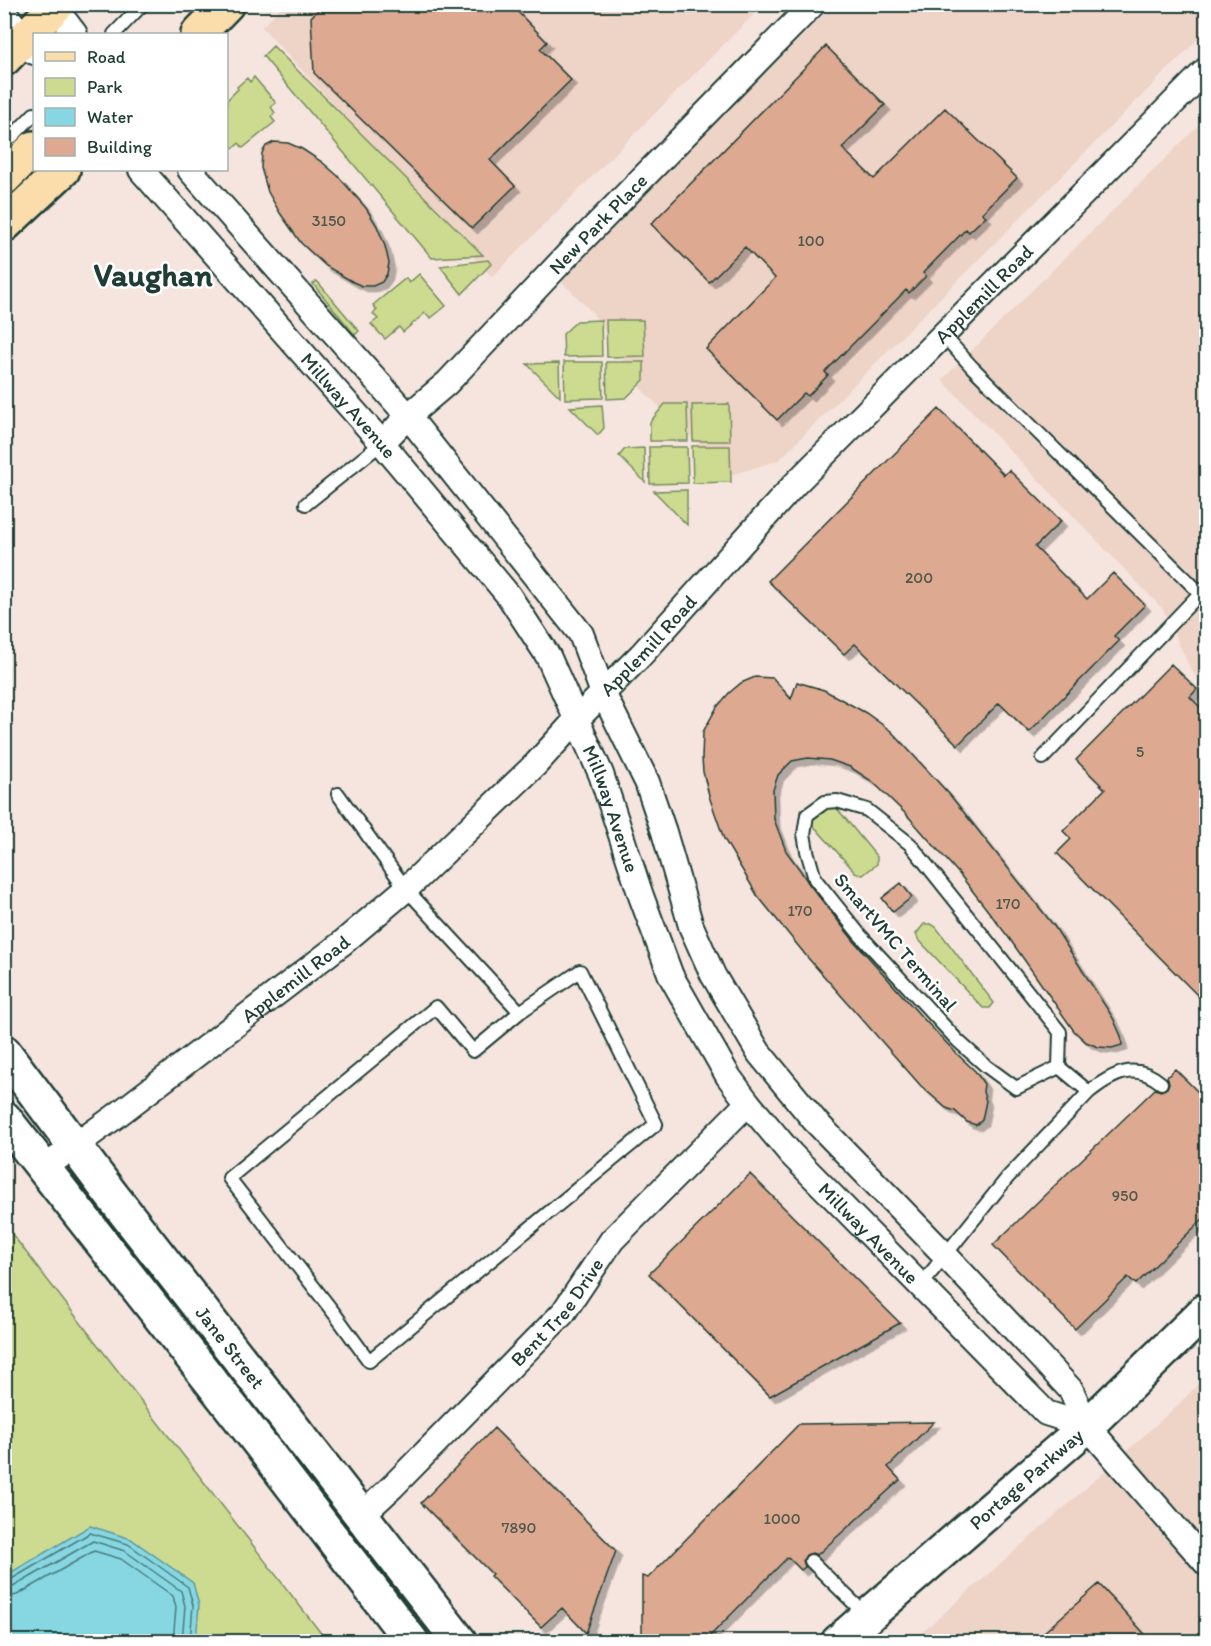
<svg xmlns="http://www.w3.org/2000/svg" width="1211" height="1646" font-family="Itim,sans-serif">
	<defs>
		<filter id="shadow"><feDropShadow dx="5.5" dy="5.5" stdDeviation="0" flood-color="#0004"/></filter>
	</defs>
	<rect width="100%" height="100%" fill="#f5e5de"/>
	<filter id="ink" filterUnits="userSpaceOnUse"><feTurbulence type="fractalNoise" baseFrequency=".0167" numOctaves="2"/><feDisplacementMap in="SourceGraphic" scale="12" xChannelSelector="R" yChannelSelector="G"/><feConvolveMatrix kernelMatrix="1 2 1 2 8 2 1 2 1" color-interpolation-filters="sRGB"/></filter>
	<g filter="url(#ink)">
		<!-- built -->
		<path fill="#eed3c7" d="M284,4L763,5L492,277L262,27Z
			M833,5H1206V31L779,460L731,475L642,390L593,313L559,279Z
			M1206,118V686L1191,670L1163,609L942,380Z
			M1206,1376V1641L911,1642L1066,1506L1180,1403Z"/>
		<!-- green -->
		<path fill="#ccdb8f" stroke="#768c62" stroke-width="1.5" d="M273,46L483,255L432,258L263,56Z
			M254,77L276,103L271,107L275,113L271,117L275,122L243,148L239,143L234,148L229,143L227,145V100L238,89L237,87L247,78L250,82Z
			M488,260L491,264L462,294L440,266Z
			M419,274L446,306L431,318L425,313L403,332L399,327L385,339L371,324L378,319L373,314L377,310L373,305L406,278L409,283Z
			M317,281L359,331L355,335L313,284Z
			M601,320L602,356L564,357L563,334L577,321Z
			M606,320H643L645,356L607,357Z
			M564,362H602L603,398L565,399Z
			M606,362H644V380L626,398L607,399Z
			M559,363L560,397L527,364Z
			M665,404H687L688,441H650V422Z
			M729,404L730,441H693L692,405Z
			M602,405L604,428L598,435L570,407Z
			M692,446H730L731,482L693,483Z
			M649,447H687L688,483L650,484Z
			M644,448L645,482L619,456L625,449Z
			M687,490V525L654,491Z
			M828,805L835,806L877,857V864L863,875L857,874L811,823L812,817Z
			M924,924H931L936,927L994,1003L990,1008H983L918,939L916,934Z
			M5,1225L327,1641H4Z"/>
		<!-- water -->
		<path fill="#87d7e3" stroke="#5d999d" stroke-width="1.5" d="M90,1526L131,1539L193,1583L199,1605L196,1641H5V1576Z"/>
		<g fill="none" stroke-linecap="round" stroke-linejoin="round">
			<!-- shore -->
			<path stroke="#497b7a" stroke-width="1.5" d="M4,1581L10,1580L90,1533L128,1544L188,1587L193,1605L190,1642
				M4,1589L13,1587L93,1541L125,1551L181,1591L185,1606L182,1642
				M4,1598L17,1595L94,1551L121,1559L173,1596L176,1607L173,1642"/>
		</g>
		<!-- building -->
		<path fill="#dda990" stroke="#1f3d34" stroke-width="1.5" filter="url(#shadow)" d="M324,4H510L547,42L540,49L571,80L490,160L515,186L472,228L314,73L311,17Z
			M826,46L885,105L842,148L874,179L945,108L1017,178L982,213L986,216L969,232L966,229L923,273L926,276L909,293L906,290L825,372L828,375L808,396L804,393L777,420L706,349L775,278L745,247L709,282L651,224Z
			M274,142L288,143L302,149L322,162L338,176L366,208L377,226L385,246L389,263L387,274L382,282L373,286H362L353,282L326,266L301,243L280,213L268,192L261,168L262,153L266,146Z
			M939,409L1004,475L1009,470L1061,521L1035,547L1087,599L1113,573L1145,605L1114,636L1119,641L1029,732L999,703L958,745L855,644L844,654L768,581Z
			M1171,664L1197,689L1190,697L1206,713V1004L1057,853L1071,839L1063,831L1105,789L1076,760Z
			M755,677L773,678L791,699L797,682L824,690L866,713L891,731L950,795L1054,926L1113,1018L1121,1036L1122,1045L1112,1048L1098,1047L1086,1042L1074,1031L1009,938L961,876L906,814L873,782L850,767L830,760L808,758L792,761L778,775L773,790L774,819L786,851L800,870L809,884L854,941L919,1014L956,1053L975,1071L984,1084L983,1092L986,1101L982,1120L976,1125L967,1122L955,1111L946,1108L921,1086L808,958L757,895L724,839L710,799L703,772L702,758L703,732L717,707L729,693L741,683Z
			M901,883L912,897L893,912L882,898Z
			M1175,1069L1206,1100V1216L1136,1284L1128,1277L1075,1329L993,1245L1155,1089L1161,1091L1167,1088L1169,1083L1167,1077Z
			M750,1174L900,1323L770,1396L649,1274Z
			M934,1422L888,1467L900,1480L817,1555L812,1553L806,1555L803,1560L805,1567L801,1570L788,1557L705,1641H642V1576L648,1578L799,1424Z
			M494,1428L616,1551L586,1633L562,1608L541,1627L490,1576L492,1574L421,1503Z
			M1099,1584L1151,1641H1034Z"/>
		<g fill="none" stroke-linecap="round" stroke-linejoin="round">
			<defs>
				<path id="lane" d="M114,34L143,4
					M4,145L34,114
					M943,335L972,367L1206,599
					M306,504L382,443
					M1043,758L1206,587
					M338,794L406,889L520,1012
					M837,801L867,810L910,844L1060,1032L1059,1067L1016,1088L986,1066L958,1041L860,935L815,879L807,851L804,834L807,815L825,802Z
					M580,971L656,1124L369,1361L334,1313L229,1178L436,1007L473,1051L520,1012Z
					M1089,1092C1112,1074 1135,1061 1161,1083
					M921,1285L1008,1177L1089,1092L1059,1067
					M811,1561L866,1615"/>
				<g id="street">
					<path d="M52,4L75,34"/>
					<path d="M4,12L34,52"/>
					<path id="s1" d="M141,170L382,443L509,596L548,656L601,774L641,896L671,976L728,1076L748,1103L791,1154L1046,1413L1087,1426"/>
					<path d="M190,170L408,416L581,634L603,693L647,782L664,832L691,926L713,975L759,1053L815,1121L945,1255L1071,1390L1087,1426L1206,1563"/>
					<path id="s2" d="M382,443L408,416L447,383L575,247L813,4"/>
					<path id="s3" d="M44,1168L116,1116L341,944L406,889L536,764L577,719L641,655L794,485L1206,70"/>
					<path id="s4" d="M362,1515L392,1487L563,1313L612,1240L748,1103"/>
				</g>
				<g id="secondary">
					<path id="s5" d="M4,1052L110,1193L460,1642"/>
					<path d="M4,1118L250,1431L412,1642"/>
					<path id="s6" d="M838,1642L1087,1426L1206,1310"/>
				</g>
				<path id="primary" d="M198,34L227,4
					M4,59L58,4
					M4,178L34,148
					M4,225L63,170"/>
			</defs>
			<!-- lane casing -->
			<use href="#lane" stroke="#1f3d34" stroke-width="16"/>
			<!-- street casing -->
			<use href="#street" stroke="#1f3d34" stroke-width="28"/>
			<!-- secondary casing -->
			<use href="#secondary" stroke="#1f3d34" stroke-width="38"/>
			<!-- primary casing -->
			<use href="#primary" stroke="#1f3d34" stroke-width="38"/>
			<!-- lane -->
			<use href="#lane" stroke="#fff" stroke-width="12"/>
			<!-- street -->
			<use href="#street" stroke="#fff" stroke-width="24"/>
			<!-- secondary -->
			<use href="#secondary" stroke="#fff" stroke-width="33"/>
			<!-- primary -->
			<use href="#primary" stroke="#faddab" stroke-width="33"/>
		</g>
	</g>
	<g text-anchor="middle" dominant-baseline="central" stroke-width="5" stroke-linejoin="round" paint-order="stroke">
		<!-- number labels -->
		<g font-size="16" fill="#4e584b">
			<text x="329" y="220">3150</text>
			<text x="811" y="240">100</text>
			<text x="919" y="577">200</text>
			<text x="1140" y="751">5</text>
			<text x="1008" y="903">170</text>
			<text x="800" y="910">170</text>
			<text x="1125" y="1195">950</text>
			<text x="782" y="1518">1000</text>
			<text x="519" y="1527">7890</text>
		</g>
		<!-- street labels -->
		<g font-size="20" fill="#1f3d34" stroke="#fff">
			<text stroke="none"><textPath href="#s2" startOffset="308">New Park Place</textPath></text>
			<text stroke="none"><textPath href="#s3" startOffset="1287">Applemill Road</textPath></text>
			<text stroke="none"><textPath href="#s1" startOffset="314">Millway Avenue</textPath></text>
			<text stroke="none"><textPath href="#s3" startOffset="801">Applemill Road</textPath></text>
			<text stroke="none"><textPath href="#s1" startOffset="800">Millway Avenue</textPath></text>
			<text transform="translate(896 942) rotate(49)">SmartVMC Terminal</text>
			<text stroke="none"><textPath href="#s3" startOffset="315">Applemill Road</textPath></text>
			<text stroke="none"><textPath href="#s1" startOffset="1304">Millway Avenue</textPath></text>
			<text stroke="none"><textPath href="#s4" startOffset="282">Bent Tree Drive</textPath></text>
			<text stroke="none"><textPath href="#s5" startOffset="372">Jane Street</textPath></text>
			<text stroke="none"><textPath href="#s6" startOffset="249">Portage Parkway</textPath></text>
		</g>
		<!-- town labels -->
		<g font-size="32" font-weight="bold" fill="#1f3d34" stroke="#fff">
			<text x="153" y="275">Vaughan</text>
		</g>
	</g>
	<!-- margin -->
	<rect width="1211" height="1646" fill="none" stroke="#fff" stroke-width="24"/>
	<rect x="12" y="12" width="1187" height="1622" fill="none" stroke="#1f3d34" stroke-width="2" filter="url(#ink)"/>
	<!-- legend -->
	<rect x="33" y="33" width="195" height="138" fill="#ffffff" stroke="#a5b1ae" stroke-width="1.5"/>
	<rect x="45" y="52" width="30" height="9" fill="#faddab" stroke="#a5b1ae" stroke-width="1.5"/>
	<text x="87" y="63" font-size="18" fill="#1f3d34">Road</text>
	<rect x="45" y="78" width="30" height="18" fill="#ccdb8f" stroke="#a5b1ae" stroke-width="1.5"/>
	<text x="87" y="93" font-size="18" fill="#1f3d34">Park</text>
	<rect x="45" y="108" width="30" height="18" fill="#87d7e3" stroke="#a5b1ae" stroke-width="1.5"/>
	<text x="87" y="123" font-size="18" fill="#1f3d34">Water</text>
	<rect x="45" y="138" width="30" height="18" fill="#dda990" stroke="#a5b1ae" stroke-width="1.5"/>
	<text x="87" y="153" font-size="18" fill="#1f3d34">Building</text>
</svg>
